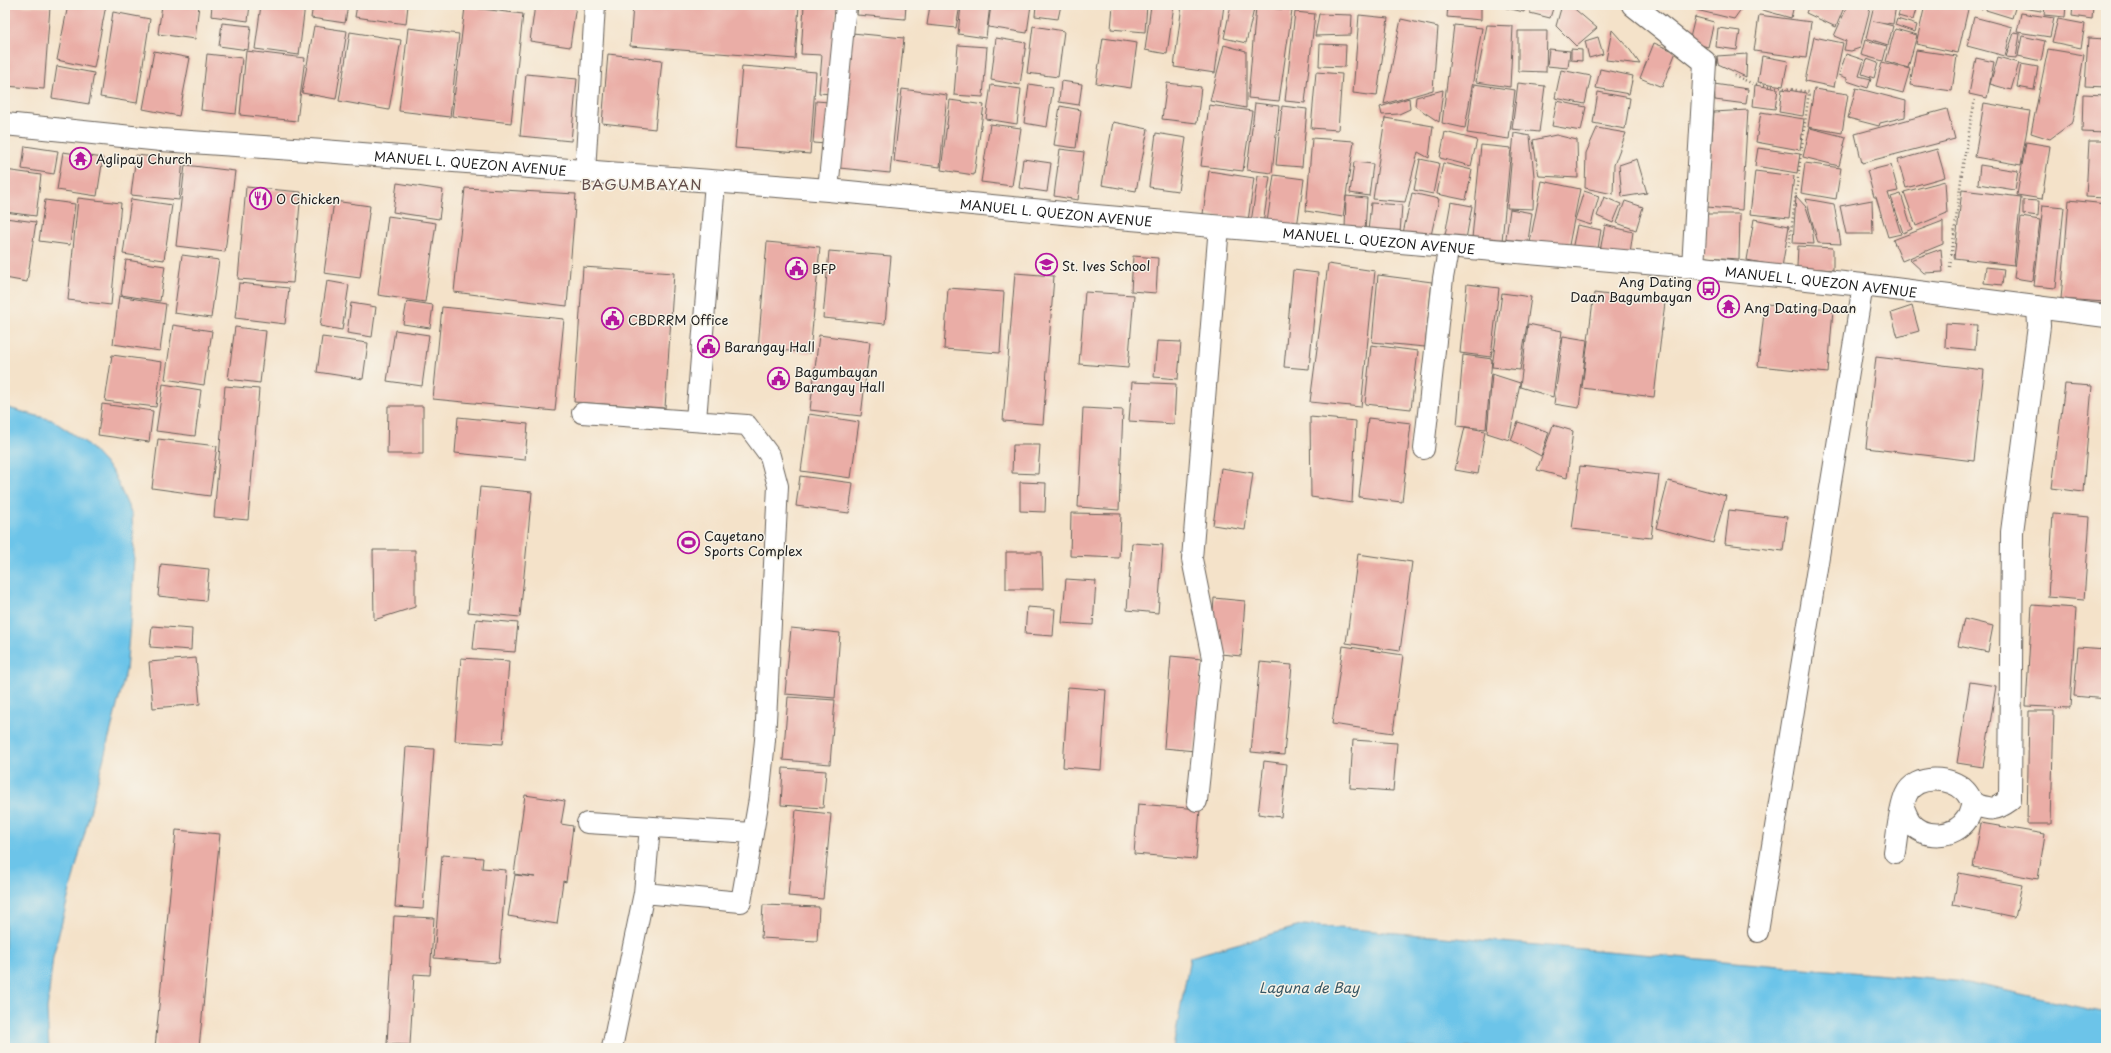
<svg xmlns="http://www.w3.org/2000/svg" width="2111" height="1053" font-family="'Playpen Sans',sans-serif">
	<rect width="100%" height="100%" fill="#f7f3e8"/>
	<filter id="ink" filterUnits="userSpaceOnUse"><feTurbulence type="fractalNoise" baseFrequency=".025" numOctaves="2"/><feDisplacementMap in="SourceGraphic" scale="8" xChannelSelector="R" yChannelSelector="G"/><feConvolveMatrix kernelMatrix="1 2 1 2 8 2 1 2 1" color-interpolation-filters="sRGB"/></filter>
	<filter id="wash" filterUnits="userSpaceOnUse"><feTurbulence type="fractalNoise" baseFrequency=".012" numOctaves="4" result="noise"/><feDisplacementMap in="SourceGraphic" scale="16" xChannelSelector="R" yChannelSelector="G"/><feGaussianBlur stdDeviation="0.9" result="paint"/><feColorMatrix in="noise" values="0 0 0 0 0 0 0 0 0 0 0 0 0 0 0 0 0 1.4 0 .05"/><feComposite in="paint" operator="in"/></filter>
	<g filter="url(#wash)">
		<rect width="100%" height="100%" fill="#f4e2c9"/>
		<!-- water -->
		<path fill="#6cc4e9" stroke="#447082" d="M5,407L52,420L86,443L113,472L132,515L134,556L132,599L126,671L53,957L47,1010L49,1048H5Z
			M1304,925L1967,982L2106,1013V1048H1173L1190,957Z"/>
		<g id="blocks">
			<!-- building -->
			<path fill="#eaada6" d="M5,5L50,7L44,89L5,86Z
				M68,5H106L94,68L57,60Z
				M162,5H199L195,39L158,34Z
				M212,5H250L248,21L211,16Z
				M261,5H305L299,55L255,49Z
				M313,5H348L345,23L311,18Z
				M357,5H408L406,24L355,17Z
				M535,5H576L570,47L530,41Z
				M633,5H799L795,59L630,46Z
				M804,5H837L831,94L819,93L822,55L801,54Z
				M858,5H906L905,19L857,15Z
				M930,5H960L956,28L927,25Z
				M961,5H990L986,38L958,34Z
				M991,5H1031L1027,33L988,27Z
				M1036,5H1061L1058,19L1035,16Z
				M1113,5H1147L1145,32L1111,29Z
				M1151,5H1174L1167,54L1145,50Z
				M1182,5H1224L1215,73L1174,67Z
				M1231,5H1255L1246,43L1224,38Z
				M1448,5H1481V20L1447,17Z
				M1494,5H1525L1524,12Z
				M1531,5H1554L1550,18L1530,13Z
				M1562,5H1570L1597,28L1576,46L1556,26Z
				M1698,5H1744L1734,19L1696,10Z
				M1760,5H1794L1791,18L1759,9Z
				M1809,5H1845L1836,27L1806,13Z
				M1848,5H1871L1860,48L1851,51L1844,50L1846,41L1834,36Z
				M1874,5H1896L1893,24L1873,21L1893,26L1888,45L1866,38Z
				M1901,5L1916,9L1913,20L1898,16Z
				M1925,5H1983L1982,9L1969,5L1958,53L1916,44Z
				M1987,5H2016L2012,18L1986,10Z
				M2023,5H2042L2041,11L2023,8Z
				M2045,5H2066L2065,17L2044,15Z
				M2073,5H2093L2092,19L2072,16Z
				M465,7L523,14L511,123L452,116Z
				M1256,7L1292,10L1279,101L1248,98Z
				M113,12L150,19L137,103L100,97Z
				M1295,12L1315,14L1305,103L1285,101Z
				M2021,13L2054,18L2050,37L2017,32Z
				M1319,14L1352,15L1351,35L1315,36Z
				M1359,15L1388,18L1377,96L1353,93Z
				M1759,15L1811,22L1806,58L1754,51Z
				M1695,17L1714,22L1708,47L1689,42Z
				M1974,17L2012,27L2005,56L1967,46Z
				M1401,19L1438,27L1433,90L1384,104Z
				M1897,19L1917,25L1915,32L1895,25Z
				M2058,19L2085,24L2081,48L2052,42Z
				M222,23L251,26L248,50L219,46Z
				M1454,25L1482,28L1465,128L1442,123Z
				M1487,25L1513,26L1510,87L1476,82Z
				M314,26L347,31L336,99L302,93Z
				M1033,26L1064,31L1058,77L1027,73Z
				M408,28L459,34L450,117L399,111Z
				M1718,28L1740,31L1737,50L1716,47Z
				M1895,29L1917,35L1908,68L1886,61Z
				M1612,30L1630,50L1640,64L1606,60Z
				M1518,31H1547L1546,72L1518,71Z
				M350,32L401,40L389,110L339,101Z
				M852,33L904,38L890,173L839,168Z
				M2014,33L2020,34L2016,58L2006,57Z
				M2022,36L2045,41L2041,61L2018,56Z
				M1598,37L1603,54L1589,58L1585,41Z
				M1814,37L1843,43L1834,87L1805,81Z
				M996,38L1026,43L1020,85L991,80Z
				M1103,38L1137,43L1131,88L1096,83Z
				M2088,38L2106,39V87L2085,86Z
				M1865,40L1887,46L1883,61L1861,55Z
				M1654,43L1676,52L1662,87L1640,78Z
				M1320,44L1346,45L1345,67L1319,66Z
				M958,45L987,47L983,97L954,95Z
				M1224,45L1246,51V108L1210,101Z
				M1549,49L1570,51L1568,68L1547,66Z
				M1571,49L1582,50V61L1571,60Z
				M2048,49L2084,55L2073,122L2050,139L2031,133Z
				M1916,50L1957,56L1952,91L1910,85Z
				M154,51L190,58L179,116L143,109Z
				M246,51L305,58L297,121L240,115Z
				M207,54L242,58L236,114L201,110Z
				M608,54L662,60L655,129L602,123Z
				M1747,54L1746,77L1718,64L1717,56Z
				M1846,54L1864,60L1859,76L1871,79L1868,88L1847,81V78L1839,75Z
				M1762,56L1788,61L1783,86L1758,82Z
				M1998,57L2019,63L2011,90L1990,84Z
				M1976,58L1994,62L1987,98L1969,94Z
				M1867,59L1878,63L1874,78L1862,74Z
				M1882,62L1910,69L1903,93L1876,86Z
				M2021,64L2038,67L2034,90L2017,87Z
				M57,66L94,73L89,104L52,98Z
				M742,66L816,72L810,154L735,148Z
				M1600,69L1633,76L1629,94L1596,88Z
				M1561,70L1591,76L1585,104L1555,98Z
				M1316,72L1342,74L1338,130L1311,128Z
				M526,74L577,79L571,141L520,136Z
				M1061,81L1082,84L1079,105L1059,102Z
				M1167,83L1201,87L1197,123L1162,119Z
				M1518,83L1545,86L1539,132L1512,129Z
				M1029,84L1053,88L1047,127L1024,123Z
				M1474,84L1515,90L1509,139L1467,133Z
				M1714,84L1748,89L1746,104L1715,100Z
				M991,85L1021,89L1017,124L986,119Z
				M1755,85L1778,89L1775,109L1753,106Z
				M1856,88L1906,101L1905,117L1880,123L1879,126L1848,118Z
				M902,89L947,95L940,167L894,161Z
				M1782,89L1806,93L1803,116L1779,112Z
				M1814,89L1848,94L1842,133L1808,127Z
				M1443,90L1439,122L1415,106L1416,97Z
				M1598,92L1630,98L1625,129L1593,123Z
				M2083,94L2106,95V133L2082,132Z
				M1409,98L1410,109L1399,114L1382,115L1380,107Z
				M950,100L984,105L974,175L941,170Z
				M816,101L829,102L826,144L813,143Z
				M1557,101L1586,107L1581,131L1552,126Z
				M1255,103L1279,106L1272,173L1247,170Z
				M1984,103L2030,111L2021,165L1975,157Z
				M1209,105L1252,111L1243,171L1201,166Z
				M1060,106L1081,110L1076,148L1054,145Z
				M1282,106L1307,109L1302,167L1276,165Z
				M1947,109L1955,139L1862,163L1855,134Z
				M1748,110L1742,210L1707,207L1714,112Z
				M1761,112L1804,119L1800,150L1756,142Z
				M1385,118L1433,126L1429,158L1418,152L1405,202L1373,199Z
				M1113,122L1148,129L1136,191L1102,185Z
				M990,124L1021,128L1012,186L981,182Z
				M1597,128L1626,133L1614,165L1613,194L1585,188L1586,153Z
				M1810,128L1846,137L1839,166L1803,157Z
				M1445,132L1477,140L1471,166L1440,158Z
				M1156,133L1186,138L1178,191L1149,187Z
				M1514,133L1530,136L1534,176L1533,209L1507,208Z
				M1556,135L1577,140L1578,178L1539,176L1533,140Z
				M1312,138L1354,141L1343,217L1306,211Z
				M2089,141H2106V198L2086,197Z
				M2026,142L2050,146L2042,199L2017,195Z
				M1481,145L1511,148L1502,241L1472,238Z
				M25,146L58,151L54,174L22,169Z
				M1758,148L1800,154L1797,173L1755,166Z
				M1060,149L1084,152L1078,200L1054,196Z
				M1937,149L1945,177L1906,188L1898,160Z
				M63,152L103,158L97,196L57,190Z
				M136,155L183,160L179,200L131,195Z
				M1023,159L1051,163L1047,192L1019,188Z
				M1420,159L1439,163L1433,194L1414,190Z
				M1637,159L1647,193L1622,197L1619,165Z
				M1354,162L1373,164L1369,196L1350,193Z
				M1443,163L1472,170L1466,200L1437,194Z
				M1805,163L1841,168L1836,199L1801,193Z
				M185,165L235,171L225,252L176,246Z
				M1891,165L1898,191L1888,193L1901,234L1888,237L1876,197H1874L1867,171Z
				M1980,165L2018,171L2015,190L1978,184Z
				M5,170L41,175L36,216L5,212Z
				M1209,171L1254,178L1248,221L1203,214Z
				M1755,171L1794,176L1789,218L1750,214Z
				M1274,175L1304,179L1297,227L1267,222Z
				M1258,176L1270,177L1263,224L1251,222Z
				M1542,181L1580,189L1568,250L1530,242Z
				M1945,181L1947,213L1916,226L1904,192Z
				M397,183L443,190L439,219L393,212Z
				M246,187L301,192L293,283L238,279Z
				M465,188L576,194L567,306L454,292Z
				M1962,190L2021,197L2014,265L1954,258Z
				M1584,191L1599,196L1591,225L1575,220Z
				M1412,193L1439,199L1430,240L1403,233Z
				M1901,194L1912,229L1903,233L1891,197Z
				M1346,196L1367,198L1365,231L1345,230Z
				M1796,196L1806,207L1812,225L1814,244L1793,243Z
				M1604,197L1621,204L1613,223L1597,216Z
				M78,198L121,203L111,305L68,300Z
				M131,199L172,205L164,260L123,254Z
				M1806,199L1834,204L1841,244L1818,243Z
				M45,200L75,204L70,245L39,241Z
				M1872,200L1873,234H1846L1840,206Z
				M2023,200L2039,201L2038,216L2023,214Z
				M2069,200L2106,204V302L2061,299Z
				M334,201L370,206L360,278L324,273Z
				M1625,201L1643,207L1636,230L1617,223Z
				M1451,202L1472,206L1466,239L1445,235Z
				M1371,203L1402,205L1400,234L1368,231Z
				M2043,205L2064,207L2056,288L2034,286Z
				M1510,209L1532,213L1527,248L1505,245Z
				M1706,214H1740L1739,259L1703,257Z
				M388,216L436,223L425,302L378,295Z
				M2021,217L2040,220L2033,281L2014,278Z
				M5,218L36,222L27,282L5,278Z
				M1754,219L1789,226L1782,267L1747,260Z
				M1943,221V244L1902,261L1893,240Z
				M1577,225L1601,230L1597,255L1572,250Z
				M1605,225L1633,232L1629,260L1599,256Z
				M767,242L820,247L810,353L758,348Z
				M1798,246L1833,248V270L1797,267Z
				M1941,249L1943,272L1924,273L1910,260Z
				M829,251L891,256L885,324L823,318Z
				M182,255L219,260L211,318L174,313Z
				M1133,256L1158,258L1156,293L1131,291Z
				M126,260L165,266L160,301L121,295Z
				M1328,264L1375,271L1361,407L1310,402Z
				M583,267L674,273L665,408L574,402Z
				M1986,267L2004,269L2002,285L1984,283Z
				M1293,270L1318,273L1309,369L1284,367Z
				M1015,273L1054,276L1043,424L1003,421Z
				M1378,275L1432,282L1425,347L1372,342Z
				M327,281L349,285L342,330L320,326Z
				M239,283L289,288L285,324L235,318Z
				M1467,284L1499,288L1491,357L1460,353Z
				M948,288L1004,292L1000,353L944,349Z
				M1085,292L1134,295L1128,368L1079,364Z
				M1502,293L1531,297L1520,370L1492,367Z
				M1594,293L1665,302L1654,397L1582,388Z
				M119,296L166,304L160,351L113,344Z
				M407,301L433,305L430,328L403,324Z
				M351,303L376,307L372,337L347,333Z
				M1765,304L1833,309L1828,373L1758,366Z
				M1912,306L1919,331L1898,337L1891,313Z
				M442,307L564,319L555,411L433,399Z
				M1946,323L1977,325L1975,350L1945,347Z
				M1528,324L1562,331L1553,397L1520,387Z
				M173,325L212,331L204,385L165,379Z
				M235,327L266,331L260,383L228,379Z
				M395,330L429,335L422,386L387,381Z
				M819,335L870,342L861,416L810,410Z
				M1563,336L1587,340L1579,408L1554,404Z
				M322,337L368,343L363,379L317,372Z
				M1157,341L1181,342L1178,379L1154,377Z
				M1371,345L1418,351L1411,409L1365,404Z
				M112,355L162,362L156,407L105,401Z
				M1463,355L1492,359L1486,429L1457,426Z
				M1876,357L1984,370L1974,461L1866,448Z
				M1492,374L1520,383L1509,440L1487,433Z
				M1132,382L1176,384L1174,424L1129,421Z
				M163,384L201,390L195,436L156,431Z
				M2065,384L2092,386L2083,492L2052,488Z
				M225,386L259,389L248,520L214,517Z
				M102,404L153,411L149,442L98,435Z
				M388,406H423V454H387Z
				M1083,408L1123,410L1119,510L1078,507Z
				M809,414L859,422L851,478L801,471Z
				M458,417L528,424L525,460L455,453Z
				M1310,417L1356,421L1352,503L1311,497Z
				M1368,418L1411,423L1402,502L1359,497Z
				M1518,422L1549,432L1541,456L1511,440Z
				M1553,425L1573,431L1567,478L1537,470Z
				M1465,427L1485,431L1478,474L1455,470Z
				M158,439L217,446L210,496L152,488Z
				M1013,445H1040L1038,474L1012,473Z
				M1580,466L1659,475L1651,538L1572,529Z
				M1221,468L1253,473L1245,530L1213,525Z
				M800,476L853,483L849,513L796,506Z
				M1668,481L1726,496L1713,543L1656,528Z
				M1020,482L1046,483L1045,512L1020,511Z
				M480,487L532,492L520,617L468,612Z
				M1729,510L1787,517L1783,551L1725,544Z
				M1071,513L1121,514L1119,558L1070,556Z
				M2053,514L2090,517L2084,600L2048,597Z
				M1132,543L1163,545L1158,613L1127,610Z
				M373,550H415V607L374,620Z
				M1006,552H1042L1043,589H1006Z
				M1358,554L1412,562L1400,651L1346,643Z
				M161,564L209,569L206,601L158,596Z
				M1066,579L1096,581L1093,625L1062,623Z
				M1214,598L1245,601L1241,656L1210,653Z
				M2032,605L2076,608L2070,708L2026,706Z
				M1027,607L1055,609L1053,636L1025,634Z
				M476,619L518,623L515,652L473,649Z
				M1964,619L1993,626L1988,652L1958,646Z
				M152,626L192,629L191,650L150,647Z
				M791,628L840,633L835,698L785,694Z
				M1343,646L1403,655L1393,733L1332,724Z
				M2078,647L2106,649V699L2074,696Z
				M1171,656L1202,659L1195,751L1164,748Z
				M196,658L200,704L153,708L149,662Z
				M461,658L509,661L503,744L455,741Z
				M1260,662L1292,665L1284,755L1251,752Z
				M1970,682L1996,686L1983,767L1957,763Z
				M1068,687L1106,690L1101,770L1063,767Z
				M788,697L835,700L830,764L783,760Z
				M2029,711H2054L2051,824H2027Z
				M1353,740L1397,743L1393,791L1350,788Z
				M406,747L434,749L423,909L395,907Z
				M1264,761L1287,764L1281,817L1258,814Z
				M783,768L826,771L823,808L781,805Z
				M525,795L565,801L561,824L573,826L566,882L563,881L557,924L508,916L515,875L535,877L514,874Z
				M1138,804L1200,809L1196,859L1134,854Z
				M796,810L831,814L823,899L788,896Z
				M1981,823L2045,834L2038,879L1973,867Z
				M176,830L220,834L199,1048H155Z
				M442,855L483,858L482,868L506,870L499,963L434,958Z
				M1959,873L2022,885L2015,918L1953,905Z
				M763,905L819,907L817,941L761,938Z
				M394,916L434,918L430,975L414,974L410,1045L387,1044Z"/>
		</g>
	</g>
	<g filter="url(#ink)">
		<use href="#blocks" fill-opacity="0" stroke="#686159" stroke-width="1"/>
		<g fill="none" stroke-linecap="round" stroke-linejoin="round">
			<defs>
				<path id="service" d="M585,172L595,5
					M828,190L846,5
					M582,413L747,425L770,456L778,486L765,740L759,799L741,902L644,893L612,1048
					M696,420L715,182
					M1424,449L1443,278L1449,246
					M1197,801L1212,658L1192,559L1219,226
					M587,823L753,833
					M644,893L650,827
					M1758,932L1863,285"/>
				<path id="minor" d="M1633,5L1705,62L1693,267
					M1903,808C1905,812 1907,818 1910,822C1924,840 1955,838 1967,819C1970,815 1971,809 1973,804
					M1895,852C1898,834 1899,812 1906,795C1915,774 1952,776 1965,791C1969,795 1971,800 1973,804C1991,810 1995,811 2010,800L2012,532L2039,326L2038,307"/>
				<g id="secondary">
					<path id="s1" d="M5,124L161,140L323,151L828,190L1084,215L1693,267L1863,285L2106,316"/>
				</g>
			</defs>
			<!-- service casing -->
			<use href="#service" stroke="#686159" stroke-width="22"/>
			<!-- minor casing -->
			<use href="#minor" stroke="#686159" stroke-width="24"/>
			<!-- secondary casing -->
			<use href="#secondary" stroke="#686159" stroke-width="24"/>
			<!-- path -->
			<path stroke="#686159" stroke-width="2.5" stroke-dasharray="1 3" stroke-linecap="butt" d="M1734,75L1751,83L1809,92L1789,247
				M1950,267L1963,164L1975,99"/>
			<!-- service -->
			<use href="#service" stroke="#fff" stroke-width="20"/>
			<!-- minor -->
			<use href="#minor" stroke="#fff" stroke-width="22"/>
			<!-- secondary -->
			<use href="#secondary" stroke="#fff" stroke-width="22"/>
		</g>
	</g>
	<!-- icons -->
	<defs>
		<symbol id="temple-ring" viewBox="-11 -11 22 22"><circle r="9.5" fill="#f7f3e8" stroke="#b5179e" stroke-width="1.5"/><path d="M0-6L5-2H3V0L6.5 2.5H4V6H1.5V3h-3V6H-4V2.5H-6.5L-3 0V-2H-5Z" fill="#b5179e"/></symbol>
		<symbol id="restaurant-ring" viewBox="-11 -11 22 22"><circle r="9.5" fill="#f7f3e8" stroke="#b5179e" stroke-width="1.5"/><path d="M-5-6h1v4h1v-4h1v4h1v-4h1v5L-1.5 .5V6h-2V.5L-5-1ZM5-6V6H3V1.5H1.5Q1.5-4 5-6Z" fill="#b5179e"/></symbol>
		<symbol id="school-ring" viewBox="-11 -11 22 22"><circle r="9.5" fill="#f7f3e8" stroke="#b5179e" stroke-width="1.5"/><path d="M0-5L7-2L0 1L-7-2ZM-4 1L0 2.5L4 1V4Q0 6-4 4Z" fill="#b5179e"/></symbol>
		<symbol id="civic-ring" viewBox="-11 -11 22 22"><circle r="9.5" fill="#f7f3e8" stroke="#b5179e" stroke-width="1.5"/><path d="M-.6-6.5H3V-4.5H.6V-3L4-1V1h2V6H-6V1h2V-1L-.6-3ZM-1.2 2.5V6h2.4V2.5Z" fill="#b5179e"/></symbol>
		<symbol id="bus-ring" viewBox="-11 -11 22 22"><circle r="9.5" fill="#f7f3e8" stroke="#b5179e" stroke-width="1.5"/><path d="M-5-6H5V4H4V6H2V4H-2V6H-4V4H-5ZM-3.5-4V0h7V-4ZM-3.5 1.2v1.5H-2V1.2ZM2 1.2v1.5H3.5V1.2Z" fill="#b5179e"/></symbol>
		<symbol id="stadium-ring" viewBox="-11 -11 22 22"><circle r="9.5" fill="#f7f3e8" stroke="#b5179e" stroke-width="1.5"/><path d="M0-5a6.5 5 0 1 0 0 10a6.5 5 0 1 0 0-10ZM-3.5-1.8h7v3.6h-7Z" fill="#b5179e"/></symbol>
	</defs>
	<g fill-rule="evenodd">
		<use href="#temple-ring" x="68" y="146" width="25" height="25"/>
		<use href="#restaurant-ring" x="248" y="186" width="25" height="25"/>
		<use href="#school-ring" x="1034" y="252" width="25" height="25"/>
		<use href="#civic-ring" x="784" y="256" width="25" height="25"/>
		<use href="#bus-ring" x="1696" y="276" width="25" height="25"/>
		<use href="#temple-ring" x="1716" y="294" width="25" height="25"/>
		<use href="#civic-ring" x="600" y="306" width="25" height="25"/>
		<use href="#civic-ring" x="696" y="334" width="25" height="25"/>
		<use href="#civic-ring" x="766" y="366" width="25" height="25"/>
		<use href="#stadium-ring" x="676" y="530" width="25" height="25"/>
	</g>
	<g text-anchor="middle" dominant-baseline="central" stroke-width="3" stroke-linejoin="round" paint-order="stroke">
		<!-- poi labels -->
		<g font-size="13" fill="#1c1c1c" stroke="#f7f3e8" text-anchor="start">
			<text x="96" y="158">Aglipay Church</text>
			<text x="276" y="198">O Chicken</text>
			<text x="1062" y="265">St. Ives School</text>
			<text x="812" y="268">BFP</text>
			<text x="1692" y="281" text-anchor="end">Ang Dating<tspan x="1692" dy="15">Daan Bagumbayan</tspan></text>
			<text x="1744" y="307">Ang Dating Daan</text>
			<text x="628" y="319">CBDRRM Office</text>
			<text x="724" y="346">Barangay Hall</text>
			<text x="794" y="371">Bagumbayan<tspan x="794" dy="15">Barangay Hall</tspan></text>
			<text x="704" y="535">Cayetano<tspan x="704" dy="15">Sports Complex</tspan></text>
		</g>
		<!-- street labels -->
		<g font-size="13" fill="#1c1c1c" stroke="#f7f3e8">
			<text stroke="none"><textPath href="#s1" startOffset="467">MANUEL L. QUEZON AVENUE</textPath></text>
			<text stroke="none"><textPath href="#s1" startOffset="1055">MANUEL L. QUEZON AVENUE</textPath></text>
			<text stroke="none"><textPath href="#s1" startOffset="1379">MANUEL L. QUEZON AVENUE</textPath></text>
			<text stroke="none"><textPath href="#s1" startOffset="1823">MANUEL L. QUEZON AVENUE</textPath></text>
		</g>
		<!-- water labels -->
		<g font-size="14" font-style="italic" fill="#385764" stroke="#f7f3e8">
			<text x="1309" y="987">Laguna de Bay</text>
		</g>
		<!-- quarter labels -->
		<g font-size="15" letter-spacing="1" fill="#644f4c" stroke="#f7f3e8">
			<text x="642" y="183">BAGUMBAYAN</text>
		</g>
	</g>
	<!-- margin -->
	<rect width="2111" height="1053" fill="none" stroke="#f7f3e8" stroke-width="20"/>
</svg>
